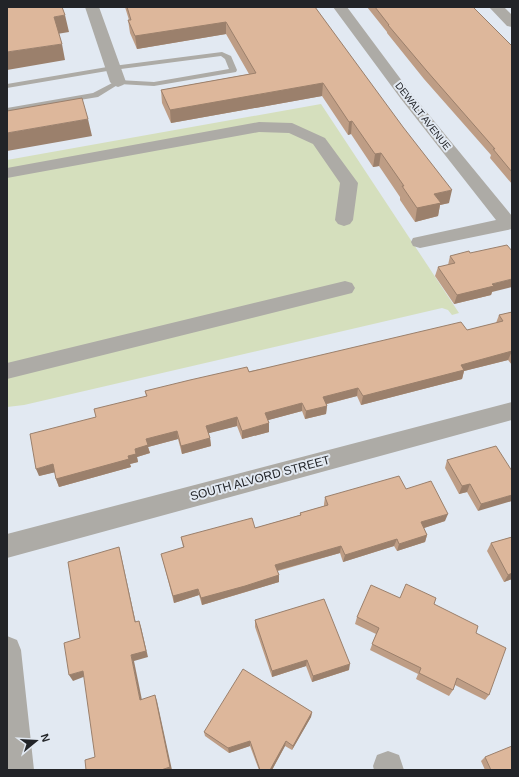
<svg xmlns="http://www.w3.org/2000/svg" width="519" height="777" font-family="Arial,sans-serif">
	<rect width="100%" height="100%" fill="#e2e9f2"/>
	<!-- green -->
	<path fill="#d5dfbd" d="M321,104L459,313L452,315L448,310L442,308L24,405L7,407V160Z"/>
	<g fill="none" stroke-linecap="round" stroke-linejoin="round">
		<!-- service -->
		<path fill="#adaba6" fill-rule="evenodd" d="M222,52L231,56L237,70L236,72L154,86L119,84L98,97L7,112V108L93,93L118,80L154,82L229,69L225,59L221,56L113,70L7,88V84L113,66Z"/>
		<!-- minor -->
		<path fill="#adaba6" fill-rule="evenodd" d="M85,7H99L126,82L123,85L118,87L113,85L110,82Z
			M333,7H347L411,93L512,216V229L420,248L413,246L411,242L413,238L496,220L401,99Z
			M489,7H504L512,15V27L507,26Z
			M259,122L292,123L325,138L358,183L353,220L350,224L344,226L338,224L335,220L340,183L313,144L289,133L259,132L7,178V168Z
			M345,281L352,283L355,288L352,293L7,379V363Z
			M512,402V420L7,558V534Z
			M7,636L17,640L21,650L34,770H7Z
			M388,751L399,755L404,770H374L373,766L377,755Z"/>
	</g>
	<!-- wall -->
	<path fill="#be9d85" d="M125,7H315L449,203L440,205L438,216L415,222L400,200V197L379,166L373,167L351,134L348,135L322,96L171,123L162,103L161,90L249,74L226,34L137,49L130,33L128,20H129Z
		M367,7H473L512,46V184L490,158L491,155L424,79L387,33V32Z
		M450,256L492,292L491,295L454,304L435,276L438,267L448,265Z
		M512,312V365L508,360L464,371L462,379L361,405L357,396L327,404L326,414L305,419L302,411L268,420L269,423V432L242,439L237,426L208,433L210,438L211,446L182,454L178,439L148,447L150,453L137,457L138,462L130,464L131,467L59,487L56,479L55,472L39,476L96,417L146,396L145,391L467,330L496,323L499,315Z
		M447,460L512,471L478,511L467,492L459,494L445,468Z
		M406,489L445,521L424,528L427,535L425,542L397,551L394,546L343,562L340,553L278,571L279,582L246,592L202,605L199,595L174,603L163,561L183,547L181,537L255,528L300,515V513L324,506V504L325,497Z
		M512,537V579L504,582L487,551L491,543Z
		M400,598L434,604L476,633L489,695L485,700L455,685L453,690L449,696L416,679L418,674L370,650L376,634L355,624L357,617Z
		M255,620L349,670L312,682L306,666L272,677L255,627Z
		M312,712L311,717L292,750L285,746L272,770H259L250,746L229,753L205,736L204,732Z
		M485,757L512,770H485L481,761Z"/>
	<!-- shaded-wall -->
	<path fill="#9b806c" d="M65,15L69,32L57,34L54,17Z
		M226,22V34L137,49L135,36Z
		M62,44L65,60L7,70V52Z
		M323,83L322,96L171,123L170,110Z
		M88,119L92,136L7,151V133Z
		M352,121L351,134L348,135L349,122Z
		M381,153L379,166L373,167L375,154Z
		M452,190L449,203L440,205L438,216L415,222L417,208L434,194Z
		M512,279V287L492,292L491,295L454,304L457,295L492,284Z
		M512,351L508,360L464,371L462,379L361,405L363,396L461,365Z
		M358,388L357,396L322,405L323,397Z
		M302,403V411L265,421V413Z
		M327,406L326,414L305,419L306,411Z
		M237,417V426L206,434V426Z
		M269,423V432L242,439V431Z
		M177,431L178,439L148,447L150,453L137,457L138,462L130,464L131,467L59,487L56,479L128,456L146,439Z
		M210,438L211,446L182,454L181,446Z
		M53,464L56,472L39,476L36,469Z
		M470,484L467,492L459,494L462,486Z
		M512,495V501L478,511L481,504Z
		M448,514L445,521L418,530L421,522Z
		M427,535L425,542L397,551L399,544Z
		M397,539L394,546L343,562L345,555Z
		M341,546L340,553L275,571V565Z
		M119,547L121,555L137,628L135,622Z
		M512,573V579L504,582L508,575Z
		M279,575V582L202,605L201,598Z
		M198,589L199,595L174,603L173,596Z
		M139,621L141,627L148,657L134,661L143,705L140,700L131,655Z
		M307,660L306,666L272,677V671Z
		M350,664L349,670L312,682L313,676Z
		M83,671L86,676L73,681L69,675Z
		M155,695L157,701L172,770H161Z
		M312,712L311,717L292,750L293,746Z
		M250,741V746L229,753L228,748Z
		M286,741L285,746L272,770H270Z"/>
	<!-- building -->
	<path fill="#ddb79b" stroke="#9b806c" d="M7,7H62L65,15L54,17L62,44L7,52Z
		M127,7H315L403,127L452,190L434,194L441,203L417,208L402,186H404L381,153L375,154L352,121L349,122L323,83L170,110L161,90L256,73L226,22L135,36L128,20H131Z
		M375,7H473L512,46V172L493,149H495L426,70L388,25H389Z
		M82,98L88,119L7,133V111Z
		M507,245L512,251V279L492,284L494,286L457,295L438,267L455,263L450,256L469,251L470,253Z
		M512,312V352V351L461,365L464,370L363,396L358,388L323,397L327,406L306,411L302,403L265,413L269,423L242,431L237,417L206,426L210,438L181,446L177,431L146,439L148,445L135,449L136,454L128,456L129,459L56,479L53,464L36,469L30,434L96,417L94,409L147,396L145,391L190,380L247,367L249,372L461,322L467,330L503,321L499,315Z
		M496,446L512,471V495L481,504L470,484L462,486L447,460Z
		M399,476L406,489L431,481L448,514L421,522L427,535L399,544L397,539L345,555L341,546L275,565L279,575L245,586L201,598L198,589L173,596L161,554L184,547L181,537L252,518L255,528L301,515L300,513L328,505L325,497Z
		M512,537V573L508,575L491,543Z
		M119,547L135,622L139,621L146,651L131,655L140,700L155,695L170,767L161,770H86L85,760L95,757L83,671L69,675L64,643L80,638L68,562Z
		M406,584L436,598L434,604L478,626L476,633L506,648L489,695L457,678L453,690L419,673L421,668L372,644L379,628L357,617L371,585L400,598Z
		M324,599L350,664L313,676L307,660L272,671L255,620Z
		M243,669L312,712L293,746L286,741L270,770H260L250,741L228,748L204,732Z
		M512,746V770H491L485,757Z"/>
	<g text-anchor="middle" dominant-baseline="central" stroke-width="4" stroke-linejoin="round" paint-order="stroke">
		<!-- far-street labels -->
		<g font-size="10" fill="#222428" stroke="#e2e9f2">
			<text transform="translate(423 116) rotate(52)">DEWALT AVENUE</text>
		</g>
		<!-- street labels -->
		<g font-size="12" fill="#222428" stroke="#e2e9f2">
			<text transform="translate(260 478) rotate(-15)">SOUTH ALVORD STREET</text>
		</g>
	</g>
	<!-- border -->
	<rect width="519" height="777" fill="none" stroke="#222428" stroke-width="16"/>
	<!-- north arrow -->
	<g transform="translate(36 741) rotate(72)" stroke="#e2e9f2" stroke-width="3" paint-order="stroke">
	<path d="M0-3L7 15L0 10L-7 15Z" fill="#222428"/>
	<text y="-6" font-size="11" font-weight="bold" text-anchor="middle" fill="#222428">N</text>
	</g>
</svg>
